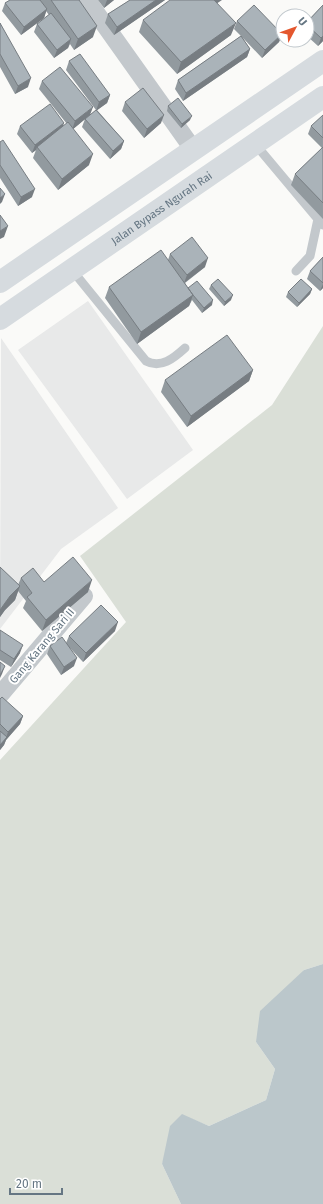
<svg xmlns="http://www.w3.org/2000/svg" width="323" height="1204" font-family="'Fira Sans',sans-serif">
	<rect width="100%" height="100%" fill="#fafaf8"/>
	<!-- built -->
	<path fill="#e8e9e9" d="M88,301L193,450L127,499L18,350Z
		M1,338L118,508L61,549L0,629Z"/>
	<!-- green -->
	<path fill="#dadfd7" d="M323,326V964L304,970L256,1042L275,1069L266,1100L209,1126L182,1115L162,1164L181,1204H0V760L126,622L80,556L272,405Z"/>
	<!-- water -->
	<path fill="#bbc7cb" d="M323,964V1204H181L162,1164L170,1126L182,1114L209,1126L266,1100L275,1069L256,1042L260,1011L304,970Z"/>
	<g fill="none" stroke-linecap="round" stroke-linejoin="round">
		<!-- lane -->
		<path stroke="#c3c8cc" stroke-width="9" d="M255,144L323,225
			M72,270L146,361C161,369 174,358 185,348
			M296,271L310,256L318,219"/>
		<!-- street -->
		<path stroke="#c3c8cc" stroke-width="18" d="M87,0L193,149
			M0,695L84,596"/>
		<!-- highway -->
		<g stroke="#d6dbdf" stroke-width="22">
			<path d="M0,282L323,61"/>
			<path id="s1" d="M0,319L323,97"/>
		</g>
	</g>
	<!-- wall -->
	<path fill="#929a9f" d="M10,0H79L93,37L74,50L70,44L68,48L54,58L34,32L37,24L49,15L46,11L44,18L21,35L2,11L5,3Z
		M98,0H114L104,8Z
		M130,0H165L114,35L105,23L108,14Z
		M217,3L231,35L177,74L139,32L143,20Z
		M323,5V41L318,46L307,36V22Z
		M237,21L282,34L279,42L262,58L242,37L250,49L247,57L183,101L175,89L178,80L241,36L234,29Z
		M0,23L28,87L15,94L0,67Z
		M69,61L110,95L107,103L97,110L124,141L121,149L110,159L82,127L85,119L73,129L89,165L58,190L33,158L36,150L32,153L17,134L20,126L64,123L62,127L67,124L39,89L42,81L90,115L96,110L66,70Z
		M125,102L161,123L144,138L122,111Z
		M168,106L190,120L181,128L167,111Z
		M323,116V219L291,185L295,174L322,148L308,134L311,126Z
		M0,142L32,197L18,206L0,178Z
		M170,254L205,267L185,283L188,288L212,305L202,313L192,300L189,306L137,344L105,298L109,287L168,260Z
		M323,257V288L320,291L307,279L310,271Z
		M211,285L231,300L224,306L209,289Z
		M312,289L310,294L297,307L286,297L288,292Z
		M253,370L249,381L187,427L161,392L165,380Z
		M0,567L18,585L21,578L88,592L42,631L23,608L26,601L18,591L15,600L5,610L0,617Z
		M0,630L20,653L11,667L0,660Z
		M115,631L83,662L70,648L74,666L61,675L47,654L50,646L66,643L69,636Z
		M0,699L23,716L20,724L6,740L4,745L0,750Z"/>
	<!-- shaded-wall -->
	<path fill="#777d82" d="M107,0H114L104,8Z
		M156,0H165L114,35L117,27Z
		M213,0H222L210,8Z
		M47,9L44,18L21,35L24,27Z
		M236,23L231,35L177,74L181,62Z
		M97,26L93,37L74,50L78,39Z
		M282,34L279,42L262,58L265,50Z
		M323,36V41L318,46L321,38Z
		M71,39L68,48L54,58L57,50Z
		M250,49L247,57L183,101L186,93Z
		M31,78L28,87L15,94L18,86Z
		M110,95L107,103L96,111L99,102Z
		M93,107L90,115L72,130L75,121Z
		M164,115L161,123L144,138L147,129Z
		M192,116L190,120L181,128L182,124Z
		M64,123L61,131L37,147L36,150L32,153L35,145Z
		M124,141L121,149L110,159L113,151Z
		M93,154L89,165L58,190L62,179Z
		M35,189L32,197L18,206L21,197Z
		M5,194L2,202L0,204V198Z
		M8,226L4,237L0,239V231Z
		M208,258L205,267L184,283L187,275Z
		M323,284V288L320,291Z
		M312,289L310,294L297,307L299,303Z
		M193,295L189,306L137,344L141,332Z
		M233,295L231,300L224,306L225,302Z
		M213,300L212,305L202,313L204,308Z
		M253,370L249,381L187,427L191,416Z
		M92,580L88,592L42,631L46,620Z
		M20,586L15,600L5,610L0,617V610L10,596Z
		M118,622L115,631L83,662L86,653Z
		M23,645L20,653L11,667L14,659Z
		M77,658L74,666L61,675L64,667Z
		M5,666L2,674L0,678V675Z
		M23,716L20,724L6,740L4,745L0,750V745L6,738L8,732Z"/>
	<!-- building -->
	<path fill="#aab3b9" stroke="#777d82" d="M10,0H40L47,9L24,27L5,3Z
		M51,0H79L97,26L78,39Z
		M130,0H156L117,27L108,14Z
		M170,0H214L236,23L181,62L143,20Z
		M254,5L282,34L265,50L237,21Z
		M323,5V36L321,38L307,25V22Z
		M51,13L71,39L57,50L37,24Z
		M0,23L31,78L18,86L0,54Z
		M241,36L250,49L186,93L178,80Z
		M80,54L110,95L99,102L69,61Z
		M60,67L93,107L75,121L42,81Z
		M143,88L164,115L147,129L125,102Z
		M178,98L192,116L182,124L168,106Z
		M50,104L64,123L35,145L20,126Z
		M96,110L124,141L113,151L85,119Z
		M323,115V138L311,126Z
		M68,122L93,154L62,179L37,147Z
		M3,140L35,189L21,197L0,165V142Z
		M323,147V203L295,174Z
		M0,188L5,194L0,198Z
		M0,215L8,226L0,231Z
		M192,237L208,258L187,275L170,254Z
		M161,250L193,295L141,332L109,287Z
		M323,257V283L310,271Z
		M218,279L233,295L225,302L211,285Z
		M301,279L312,289L299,303L288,292Z
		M197,281L213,300L204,308L193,295L188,288Z
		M227,335L253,370L191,416L165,380Z
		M73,557L92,580L46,620L27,597L32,593L21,578L33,568L44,582Z
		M0,567L20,586L10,596L0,610Z
		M101,605L118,622L86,653L69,636Z
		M0,630L23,645L14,659L0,650Z
		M62,637L77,658L64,667L50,646Z
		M0,662L5,666L0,675Z
		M2,697L23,716L8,732L0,724V699Z
		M0,731L7,737L0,745Z"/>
	<g text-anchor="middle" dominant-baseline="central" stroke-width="4" stroke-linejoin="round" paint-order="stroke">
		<!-- street labels -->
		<g font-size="11" fill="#657683" stroke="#fff">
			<text stroke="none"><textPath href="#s1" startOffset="196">Jalan Bypass Ngurah Rai</textPath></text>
			<text transform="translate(42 646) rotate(-50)">Gang Karang Sari II</text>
		</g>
	</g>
	<!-- north arrow -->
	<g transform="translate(295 28) rotate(49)"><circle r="19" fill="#ffffff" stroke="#c1c8cd"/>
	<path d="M0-3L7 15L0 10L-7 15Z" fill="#e4572e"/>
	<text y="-6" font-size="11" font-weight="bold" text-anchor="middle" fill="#657683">U</text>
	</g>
	<!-- scale -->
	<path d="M10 1188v6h52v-6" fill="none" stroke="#657683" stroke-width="2"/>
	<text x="16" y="1188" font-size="12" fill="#657683" stroke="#ffffff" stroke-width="3" paint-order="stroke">20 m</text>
</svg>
